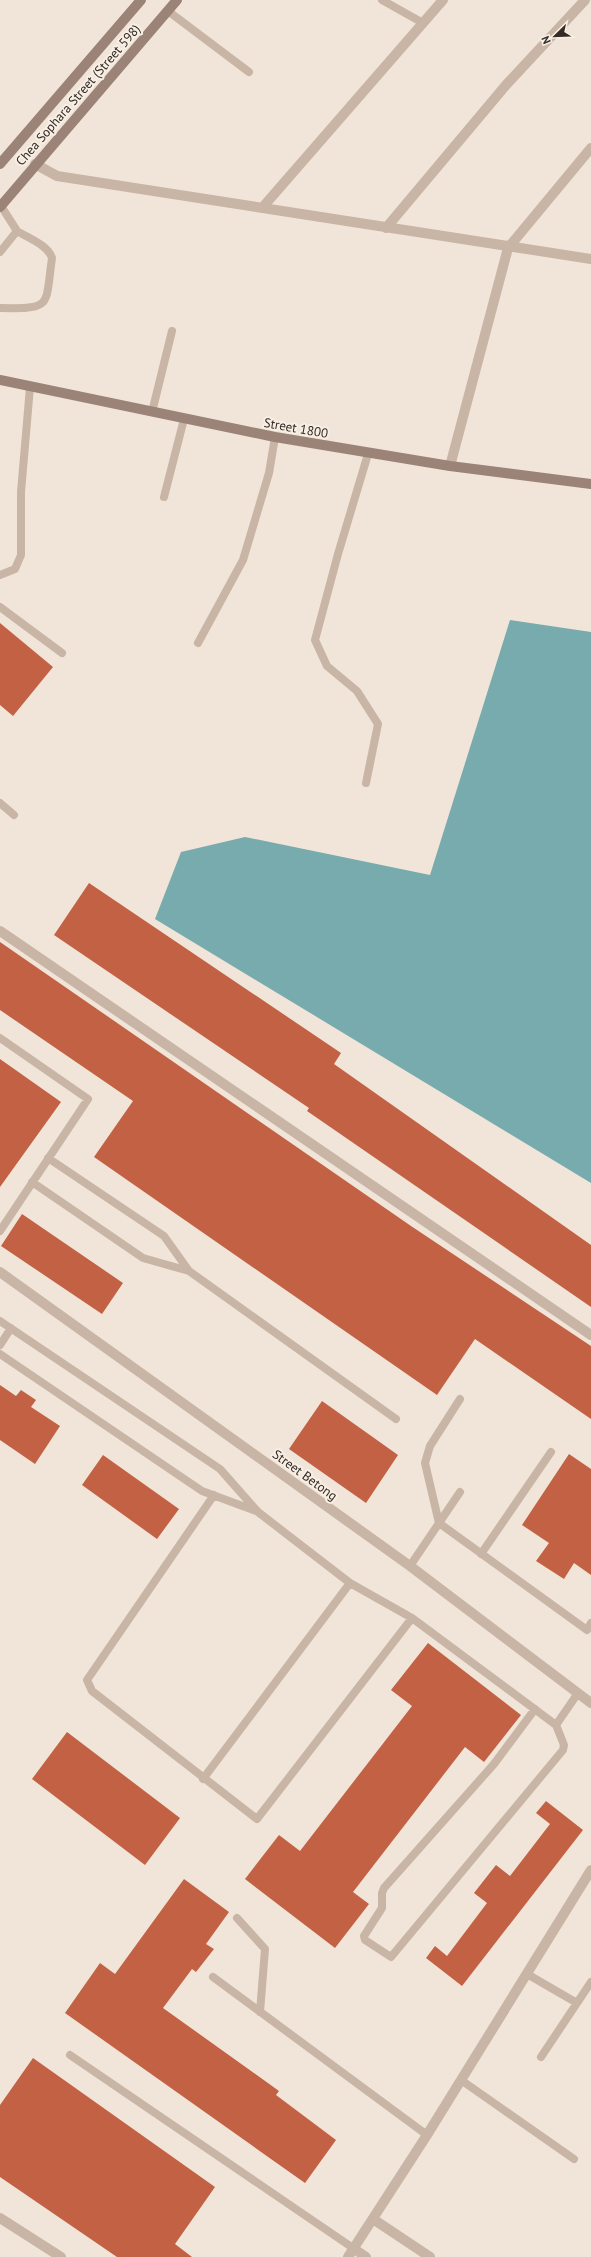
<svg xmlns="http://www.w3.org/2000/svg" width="591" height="2257" font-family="'PT Sans',sans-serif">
	<rect width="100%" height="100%" fill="#f0e5d8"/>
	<!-- water -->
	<path fill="#78abad" d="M510,620L591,632V1183L155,919L181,852L245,837L430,875Z"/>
	<!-- building -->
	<path fill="#c36144" d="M0,623L53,667L13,716L0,705Z
		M89,883L341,1053L334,1064L591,1245V1307L307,1111L309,1108L54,935Z
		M0,942L411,1226L591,1346V1419L475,1339L437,1395L94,1157L133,1101L0,1010Z
		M0,1059L61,1102L0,1187Z
		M22,1214L123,1283L102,1314L1,1246Z
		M0,1385L16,1396L21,1390L36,1400L31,1407L60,1426L35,1464L0,1440Z
		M322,1401L398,1455L366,1503L289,1449Z
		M569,1454L591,1469V1575L574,1563L564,1579L536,1561L549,1543L522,1525Z
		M103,1455L179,1509L157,1539L82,1485Z
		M428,1643L521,1715L484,1762L465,1747L353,1892L369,1904L335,1948L245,1879L279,1835L300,1851L412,1706L391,1690Z
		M67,1732L180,1818L145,1865L32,1779Z
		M546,1801L583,1830L462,1986L426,1958L435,1946L447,1956L487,1903L474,1893L496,1865L510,1876L550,1824L536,1813Z
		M184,1879L229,1912L206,1944L214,1949L196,1972L192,1969L163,2008L279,2091L276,2095L336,2140L305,2183L65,2013L100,1963L115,1974Z
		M33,2058L215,2187L175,2244L192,2257H117L0,2177V2105Z"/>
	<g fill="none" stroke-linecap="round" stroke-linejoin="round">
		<!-- lane -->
		<path stroke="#c8b5a5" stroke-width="8" d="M382,0L423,23
			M168,11L249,72
			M0,252L17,231L1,206
			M0,308C53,309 45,307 52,258C48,245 28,238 17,231
			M152,412L172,331
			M164,497L184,419
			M0,575L15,569L21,555V492L30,387
			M0,607L62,653
			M198,643L243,560L269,473L275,437
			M366,783L378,724L357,691L327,666L315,640L338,554L368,454
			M0,803L14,815
			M0,1038L88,1099L0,1231
			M48,1158L164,1236L189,1271L396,1419
			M32,1182L143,1258L189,1271
			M0,1321L220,1469L258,1512L350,1583L412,1618L556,1725L578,1693
			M0,1345L11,1328
			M0,1354L202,1491L256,1511
			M460,1399L430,1446L425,1463L439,1523L587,1630L591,1623
			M214,1495L87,1680L92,1691L257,1819L412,1618
			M481,1554L551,1452
			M410,1566L460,1492
			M535,1709L494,1764L384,1888L382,1893V1908L364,1936L365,1940L391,1957L563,1750L564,1745L556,1725
			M203,1779L350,1583
			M237,1918L265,1949L260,2012
			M527,1974L577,2003
			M213,1977L427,2135
			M70,2055L353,2248
			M541,2057L591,1982
			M461,2080L574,2159"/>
		<!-- street -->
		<path stroke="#c8b5a5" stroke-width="10" d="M35,164L57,176L591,259
			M262,208L443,0
			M386,228L506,85L585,0
			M450,466L508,248L591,148
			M0,931L591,1335
			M0,1272L410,1566L591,1703
			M0,2218L61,2257
			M373,2219L430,2257
			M353,2248L366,2257
			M348,2257L427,2135L591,1870"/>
		<!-- secondary -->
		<path stroke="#9b8377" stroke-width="10" d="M0,164L141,0
			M0,207L177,0
			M0,380L275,437L450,466L591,484"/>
	</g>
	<g text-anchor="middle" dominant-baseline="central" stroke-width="4" stroke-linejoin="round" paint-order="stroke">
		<!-- street labels -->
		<g font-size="13" fill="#342a26" stroke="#f8efe4">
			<text transform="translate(78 95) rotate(-49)">Chea Sophara Street (Street 598)</text>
			<text transform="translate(296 428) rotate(10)">Street 1800</text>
			<text transform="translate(305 1475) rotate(36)">Street Betong</text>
		</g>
	</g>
	<!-- north arrow -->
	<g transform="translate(555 36) rotate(247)" stroke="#f8efe4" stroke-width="3" paint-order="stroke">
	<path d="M0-3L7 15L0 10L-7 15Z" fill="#342a26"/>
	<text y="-6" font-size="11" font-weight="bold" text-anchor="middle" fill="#342a26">N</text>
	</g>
</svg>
